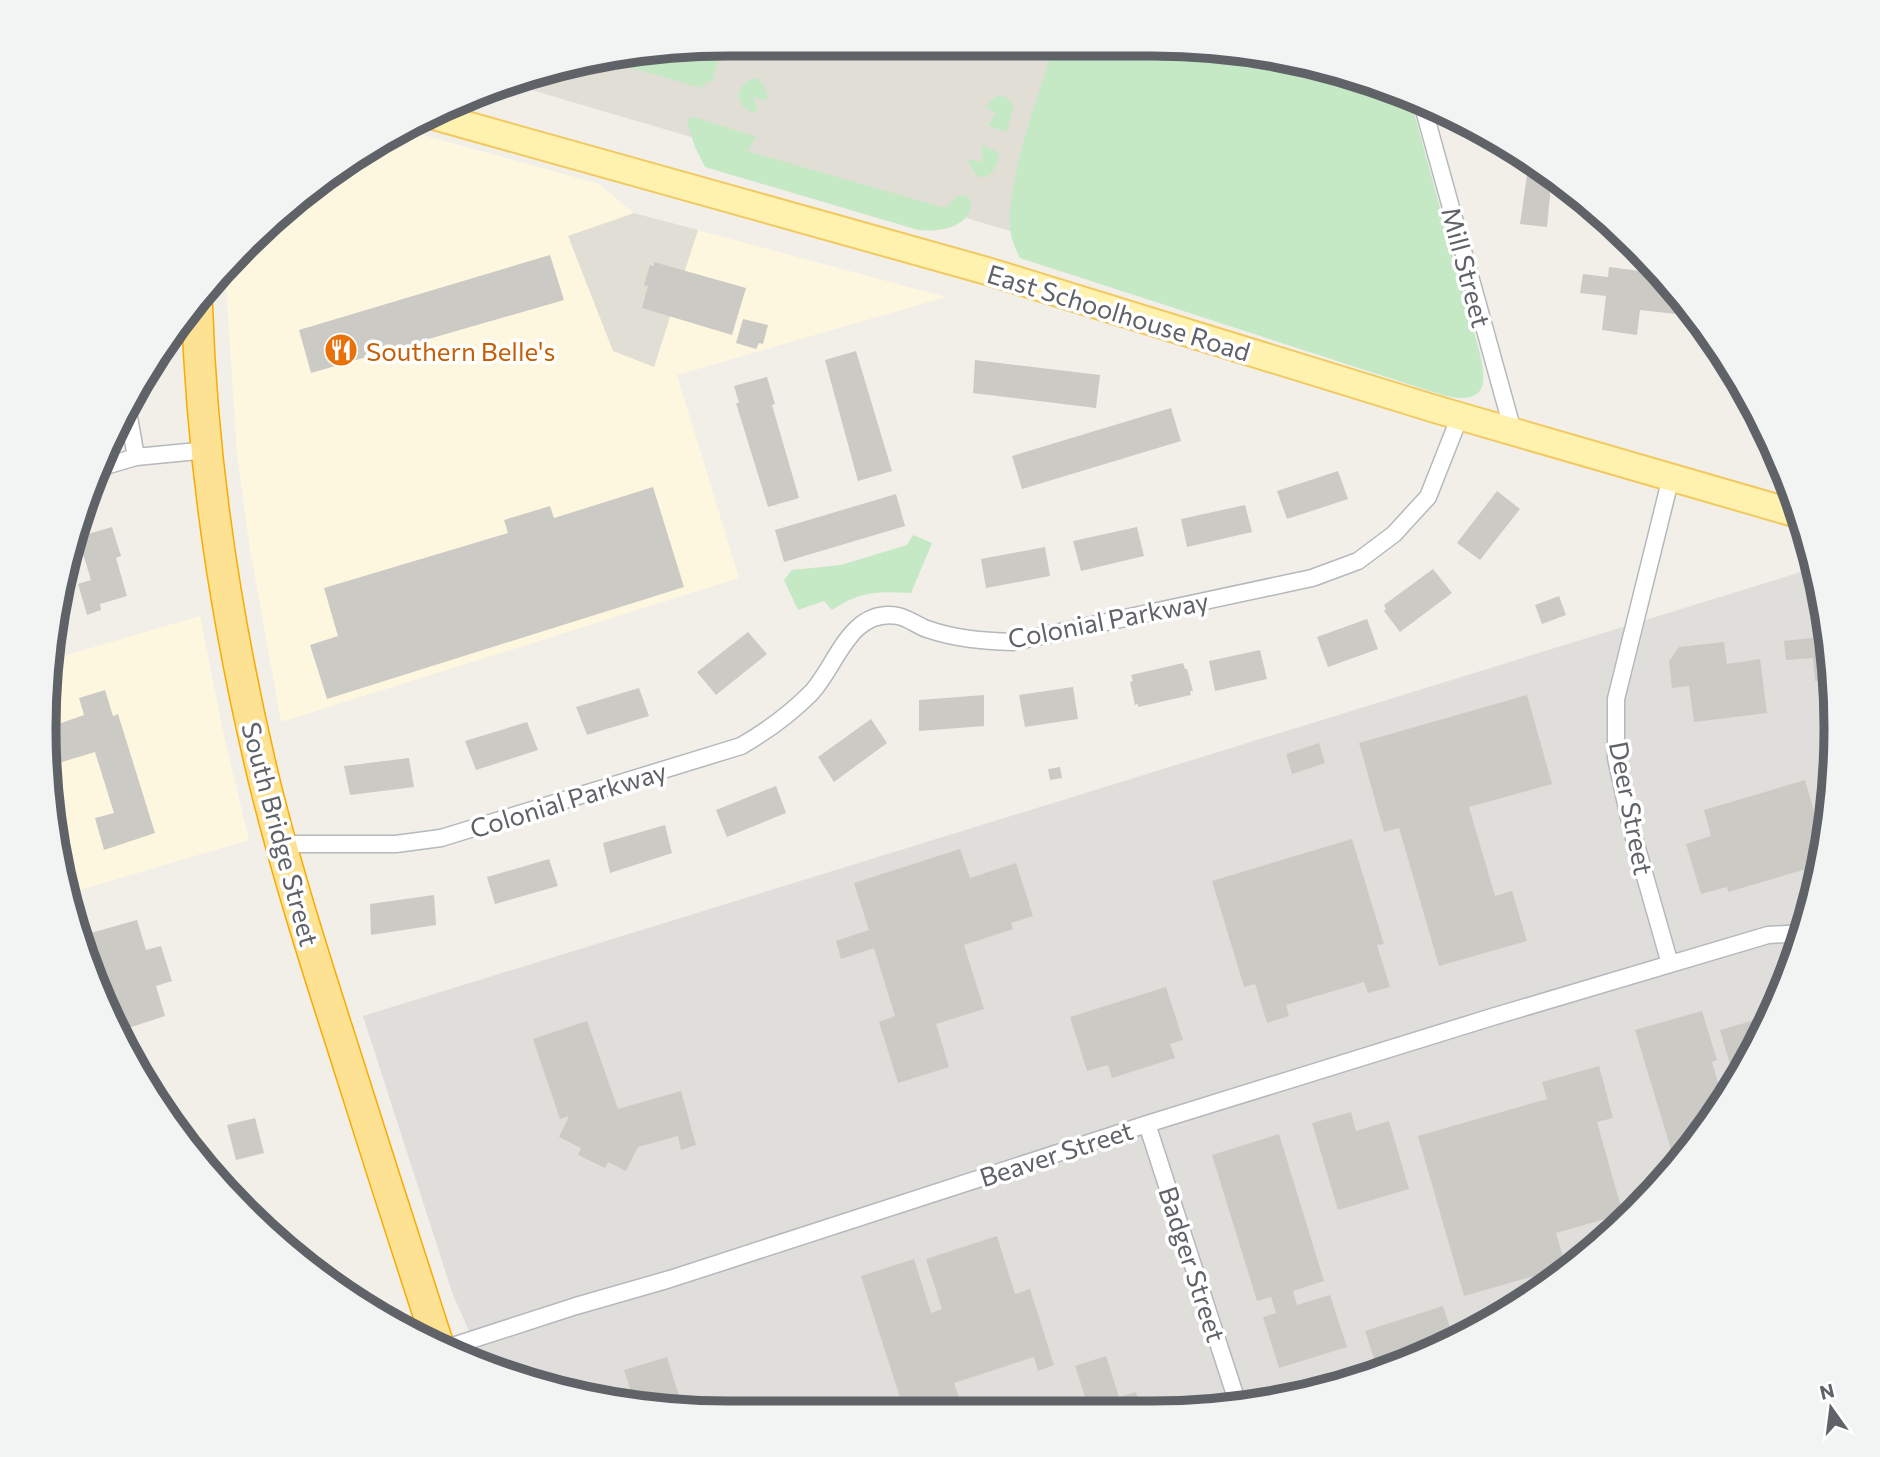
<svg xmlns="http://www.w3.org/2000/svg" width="1880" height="1457" font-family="Commissioner,sans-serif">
	<rect width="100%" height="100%" fill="#f1efe8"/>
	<!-- commercial -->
	<path fill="#fef7e0" d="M402,129L599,184L634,213L946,297L677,375L739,578L281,722L250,549L237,455L225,269L244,245L386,136Z
		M200,616L224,736L249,840L66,894L44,729L53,659Z"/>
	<!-- industrial -->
	<path fill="#e0deda" d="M1814,568L1830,639L1835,773L1813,905L1766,1031L1695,1145L1603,1243L1494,1321L1371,1377L1197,1412L728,1413L595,1400L485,1367L453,1295L363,1016Z"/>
	<!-- education -->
	<path fill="#e1ded6" d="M729,44L1196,45L1371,80L1445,359L511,84L551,67Z
		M634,213L698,230L654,367L613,351L568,236Z"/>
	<!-- green -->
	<path fill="#c5e8c5" d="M723,45L712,82L708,81L701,88L604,60Z
		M1054,45H1196L1371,80L1410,98L1480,354C1488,387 1484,404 1445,396L1020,258C1015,248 1011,239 1010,228C1007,179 1039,94 1054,45Z
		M757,78L764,85L768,97L766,100L754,97L757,110L754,113L742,106L738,96C740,87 747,78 757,78Z
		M997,95L1006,97L1014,105L1007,130L1005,132L988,125L996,113L985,107Z
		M694,117L755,136L756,138L747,151L945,208L957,196L965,195L971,201C972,228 938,232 918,230L705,167L695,147L687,122L689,118Z
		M984,145L997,152L999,160L991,174L981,178L975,174L968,161L969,159L982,162V148Z
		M913,535L932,543L911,593C878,591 860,591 832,610L824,601L798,610L784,580L792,570L841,565L907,545Z"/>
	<!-- building -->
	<path fill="#cccac5" d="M1529,161L1552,175L1547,227L1520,224Z
		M550,255L564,300L311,373L299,330Z
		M654,262L746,288L732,335L642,308L648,286L644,285L650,265L654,266Z
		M1609,267L1663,274L1694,316L1640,310L1637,335L1602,330L1606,296L1580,293L1583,274L1608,277Z
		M743,319L768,325L763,344L759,343L756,349L736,343Z
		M856,351L892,471L858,481L825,360Z
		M975,360L1100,375L1096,408L973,393Z
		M767,377L775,404L772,405L799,498L768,507L736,403H739L734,386Z
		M1171,408L1181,441L1022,489L1012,456Z
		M1338,471L1348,499L1287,519L1277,491Z
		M653,487L684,587L327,699L310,645L338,636L324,588L508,533L504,520L550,506L554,518Z
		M1497,491L1520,509L1480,560L1457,543Z
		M896,494L905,526L784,562L775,530Z
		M1245,505L1252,532L1187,547L1181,519Z
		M112,527L121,556L116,558L127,596L100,604L101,610L87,615L78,584L91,580L78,537Z
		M1137,527L1144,556L1081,571L1073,541Z
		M1045,547L1050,576L986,588L981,559Z
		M1433,569L1452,593L1400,632L1384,611L1386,609L1384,605Z
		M1559,596L1566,615L1542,624L1535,605Z
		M1367,619L1378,649L1328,667L1317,637Z
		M748,632L767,654L716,695L697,672Z
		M1830,636L1832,679L1815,681L1813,658L1786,660L1784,641Z
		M1724,642L1727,664L1760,659L1767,713L1694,722L1689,686L1672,688L1669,661L1679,647Z
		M1260,650L1267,679L1215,691L1209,661Z
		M1183,663L1185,669H1187L1193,691H1190L1191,695L1138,707V704L1135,705L1130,682L1133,681L1131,675Z
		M1073,687L1078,719L1025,727L1019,695Z
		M639,688L649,716L587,735L576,707Z
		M105,690L113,716L118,714L155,833L104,850L95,818L114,813L95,752L52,765L44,729L84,715L79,698Z
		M984,695V726L919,731V700Z
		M1527,695L1552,784L1469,807L1495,896L1512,891L1527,941L1439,966L1399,828L1384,832L1359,743Z
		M871,719L887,743L834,782L818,757Z
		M527,722L538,750L476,770L465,741Z
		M1319,743L1325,763L1292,774L1286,754Z
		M409,758L414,787L350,795L344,766Z
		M1060,767L1062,778L1050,780L1048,769Z
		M1805,780L1823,842L1820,865L1728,892L1727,887L1701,894L1686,844L1711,836L1704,810Z
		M776,786L786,813L727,837L716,810Z
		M665,825L672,853L610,873L603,843Z
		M1352,839L1384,944L1377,945L1390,987L1368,993L1364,982L1286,1005L1289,1016L1267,1023L1255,984L1244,987L1212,881Z
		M960,849L970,878L1016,863L1033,916L1011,923L1013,929L964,945L984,1009L936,1024L949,1067L898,1083L879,1022L895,1016L874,948L841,959L836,941L869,930L854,883Z
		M549,859L558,886L495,904L487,877Z
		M434,895L436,925L371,935L370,904Z
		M137,920L146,950L161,946L172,981L156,986L165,1016L119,1031L80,936Z
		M1166,987L1183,1040L1170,1044L1175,1058L1112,1078L1108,1065L1087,1071L1070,1017Z
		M1702,1011L1717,1060L1712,1062L1723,1100L1695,1145L1676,1166L1635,1030Z
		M1772,1015L1766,1031L1735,1081L1720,1030Z
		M587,1021L618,1109L681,1091L696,1145L681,1150L678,1136L638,1147L626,1171L608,1162L605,1168L578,1155L581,1148L559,1137L569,1116L560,1119L533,1039Z
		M1599,1066L1613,1118L1597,1122L1623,1214L1556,1233L1566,1267L1464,1296L1418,1136L1547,1099L1542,1082Z
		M1351,1112L1356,1131L1389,1121L1409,1189L1338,1210L1312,1123Z
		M255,1118L264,1153L236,1160L227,1125Z
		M1279,1134L1324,1281L1293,1291L1297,1305L1330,1295L1347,1347L1279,1368L1263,1317L1276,1313L1271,1297L1257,1301L1212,1155Z
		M997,1236L1015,1294L1030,1289L1054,1365L1038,1371L1034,1357L954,1383L964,1412L905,1413L861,1276L914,1259L931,1313L942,1309L926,1259Z
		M1443,1306L1454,1339L1379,1374L1365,1331Z
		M1106,1356L1119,1397L1136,1392L1142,1412H1090L1075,1366Z
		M667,1357L683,1409L635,1404L624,1370Z"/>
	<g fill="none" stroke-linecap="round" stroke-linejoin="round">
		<defs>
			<path id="street" d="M1422,103L1513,431
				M127,406L136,457
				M102,467L136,457L208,450
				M282,844H396L441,838L741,746C767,731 789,715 810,694C836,668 849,607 898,616C908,618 918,626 927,629C956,639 983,641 1013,642L1312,578L1358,561L1394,534L1415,511L1428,497L1460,416
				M1670,964L1631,827L1616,758V699L1671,477
				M1147,1124L1238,1404
				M443,1349L576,1306L670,1279L1147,1124L1492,1017L1768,935L1803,933"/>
			<path id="primary" d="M434,116L987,271L1435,409L1801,515"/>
			<path id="highway" d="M197,306C202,465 227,626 264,780C287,873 316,964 345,1054C376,1152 407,1249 439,1347"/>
		</defs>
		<!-- street casing -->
		<use href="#street" stroke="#b5b8bc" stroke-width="19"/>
		<!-- primary casing -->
		<use href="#primary" stroke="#f2c960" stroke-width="30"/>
		<!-- highway casing -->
		<use href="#highway" stroke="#f9ab00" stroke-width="33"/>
		<!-- street -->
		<use href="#street" stroke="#fff" stroke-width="16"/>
		<!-- primary -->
		<use href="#primary" stroke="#fff2af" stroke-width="26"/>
		<!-- highway -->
		<use href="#highway" stroke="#fde293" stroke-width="30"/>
	</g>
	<!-- icons -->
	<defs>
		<symbol id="restaurant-disc" viewBox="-11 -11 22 22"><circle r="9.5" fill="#e8710a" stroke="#fff"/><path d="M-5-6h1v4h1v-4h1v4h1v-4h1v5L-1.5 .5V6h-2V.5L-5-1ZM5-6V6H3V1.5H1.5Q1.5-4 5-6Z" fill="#fff"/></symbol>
	</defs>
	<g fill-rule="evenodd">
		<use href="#restaurant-disc" x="322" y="331" width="38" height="38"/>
	</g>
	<g text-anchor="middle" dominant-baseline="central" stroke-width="7" stroke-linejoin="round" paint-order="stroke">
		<!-- street labels -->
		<g font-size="26" fill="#5f6368" stroke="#fff">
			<text transform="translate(1467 267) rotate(75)">Mill Street</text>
			<text transform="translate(1119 312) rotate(17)">East Schoolhouse Road</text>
			<text transform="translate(1108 619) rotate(-11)">Colonial Parkway</text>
			<text transform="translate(568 799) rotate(-17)">Colonial Parkway</text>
			<text transform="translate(1632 808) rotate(79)">Deer Street</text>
			<text transform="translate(281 834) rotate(75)">South Bridge Street</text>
			<text transform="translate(1056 1153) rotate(-18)">Beaver Street</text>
			<text transform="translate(1193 1264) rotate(72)">Badger Street</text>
		</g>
		<!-- food labels -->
		<g font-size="26" fill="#c56008" stroke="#fff" text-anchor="start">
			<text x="366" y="350">Southern Belle's</text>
		</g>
	</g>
	<!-- crop -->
	<path d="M0 0H1880V1457H0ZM728 56H1152A672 672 0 0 1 1824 728V729A672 672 0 0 1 1152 1401H728A672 672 0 0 1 56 729V728A672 672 0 0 1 728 56Z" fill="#f2f3f3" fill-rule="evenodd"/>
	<path fill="none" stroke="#5f6368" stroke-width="9" d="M728 56H1152A672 672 0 0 1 1824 728V729A672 672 0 0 1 1152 1401H728A672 672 0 0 1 56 729V728A672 672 0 0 1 728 56Z"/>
	<!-- north arrow -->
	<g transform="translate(1831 1408) rotate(346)" stroke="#ffffff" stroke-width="5" paint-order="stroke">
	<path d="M0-5L12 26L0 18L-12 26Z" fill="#5f6368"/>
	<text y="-10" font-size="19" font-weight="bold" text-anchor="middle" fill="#5f6368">N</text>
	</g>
</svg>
